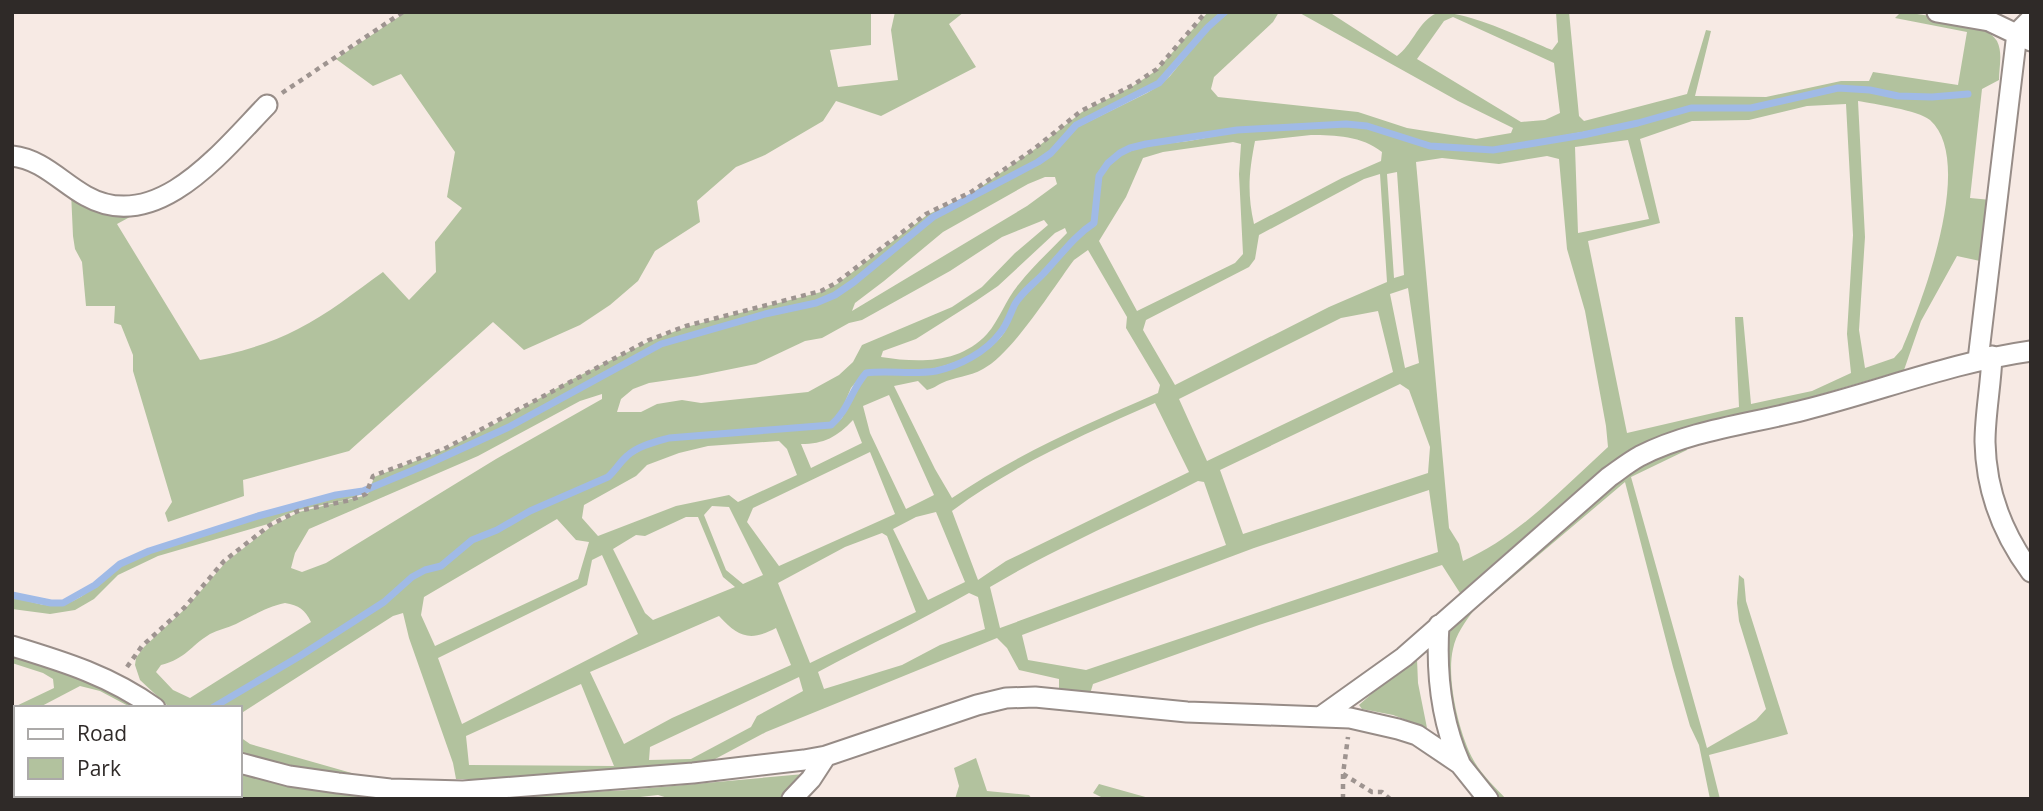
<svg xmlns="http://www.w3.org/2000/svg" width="2043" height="811" font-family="'Open Sans',sans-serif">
	<rect width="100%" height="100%" fill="#f7eae4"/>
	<!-- green -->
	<path fill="#b2c29e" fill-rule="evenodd" d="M406,12H871V45L830,50L838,87L898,80L891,30L895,12H964L949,24L976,67L881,116L836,101L823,121L765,155L736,167L697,201L700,222L655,251L638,281L610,305L580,325L524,350L493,322L349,451L243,480L244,496L168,522L165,513L172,502L133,371V355L121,325L114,323L115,306H86L82,262L75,249L73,236L71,192L139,212L117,224L200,360C233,354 268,345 298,329C328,314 355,292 383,272L409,300L436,272L435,242L462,208L447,197L455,152L401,74L373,86L336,59Z
		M1208,12H1223L1206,26L1158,82L1075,124L1050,151L1038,160L932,216L835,294L815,301L765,312L660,342L508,426L371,486L374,477L444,450L493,425L573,379L650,341L686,327L821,292L837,284L927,215L972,193L1035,149L1082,112L1133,86L1157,70Z
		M1229,12H1279L1273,22L1214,77L1211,89L1218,97L1358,112L1407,128L1476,139L1511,133L1513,128L1458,101L1298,12H1329L1397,56C1412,45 1417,25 1433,15C1451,3 1530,41 1552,50L1558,42L1556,12H1569L1579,116L1584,121L1687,94L1706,30L1711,31L1695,96L1766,97L1841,81H1869L1873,72L1958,85L1967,32L1895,18L1901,12C1923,15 1986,21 1997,41C2003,53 1999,67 1999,80L1982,89L1970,198L1991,200L1980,261L1957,256L1921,321L1904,370L1750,415L1662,435L1627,451L1568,498L1460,593L1442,565L1259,625L1093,684L1090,694L1059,692V679L1019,670L1007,648L997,638L766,732L702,766L518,779H456L453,763L409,638L403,613L393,616L240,714V708H216L301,658L385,604L413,578L425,572L442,568L473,542L498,532L530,513L609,479L627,458L648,446L669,440L795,428L832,427L842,418L855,389L866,374C891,371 916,378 941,371C964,364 990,353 1004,333C1010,324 1012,313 1017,304C1025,292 1037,283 1047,273C1063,256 1076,237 1095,224L1101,176L1110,164L1122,154L1146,146L1189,141L1238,132L1345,125L1366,127L1430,148L1493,152L1639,125L1692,110L1751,109L1838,90L1870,92L1897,98L1932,99L1971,94H1898L1870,88L1838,87L1751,106H1691L1638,122L1493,148L1430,144L1367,124L1346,122L1237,129L1146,142L1130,146L1120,151L1107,162L1098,175L1092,222C1073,235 1059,254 1043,271C1033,282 1021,291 1014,303C1008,312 1006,323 999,332C985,350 962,361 940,367C915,375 890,368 865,371L851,388L839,416L830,423L668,437C654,441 638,445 626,454C619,460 614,469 607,476L529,510L497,529L471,539L441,565L424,568L410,575L383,601L299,655L209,708H170L140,680L135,665L136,658L144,647L186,608L226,562L272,526L299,512L367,495L370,490L429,466L509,429L662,346L765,316L816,305L836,296L855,284L934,219L1039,163L1052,154L1078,127L1147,93L1160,85L1170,76L1209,28ZM1453,17L1554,63L1560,113L1545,120L1521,122L1417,59L1444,21ZM1858,101C1874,104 1918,110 1930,120C1976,161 1922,302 1902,349L1894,358L1865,368L1859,330L1865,237ZM1846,104L1853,235L1847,334L1851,373L1812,391L1751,404L1743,317H1735L1739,407L1627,433L1588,241L1660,223L1640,139L1692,121L1749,120L1807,106ZM1311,135C1335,135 1362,136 1382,152L1381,161L1342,178L1254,224C1247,193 1249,172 1255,141ZM1628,140L1649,219L1578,233L1575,147ZM1233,142L1241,144L1239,174L1243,254L1235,263L1137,311L1099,241L1126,197L1143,158L1163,152ZM1547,156L1559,159L1567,249L1585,311L1606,426L1608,447C1564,487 1518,537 1463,561L1459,544L1449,528L1416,162L1442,158L1499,164ZM1397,172L1404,275L1394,278L1387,174ZM1380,174L1387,282L1329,307L1175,385L1143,330L1146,320L1249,267L1255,259L1259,235L1364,179ZM1045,177H1055L1057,184L1027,206L852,311L855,303L884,281L943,232L1028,184ZM1044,220L1048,225L1015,253L982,287L952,307L862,345L853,362L839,375L808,392L701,403L682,400L657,404L641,412H617L621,399L633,389L649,383L697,376L756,364L805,341L822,338L849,323L862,320L950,271L1002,237ZM1065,228L1067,233C1051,250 1033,266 1019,284C1006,299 1000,319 987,334C959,364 919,363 881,357L883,351L916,339L976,301L998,286L1055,233ZM1088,250L1127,317L1126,328L1160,385L1158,393C1087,424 1017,454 952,498L935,469L894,386L918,381L927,390C934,388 936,386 942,383C954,377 969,377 983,369C1012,354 1053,288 1074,260ZM1408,288L1419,363L1405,368L1390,294ZM1378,311L1393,372L1207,461L1179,399L1341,318ZM1400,384L1409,390L1430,447L1428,473L1243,534L1220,470ZM602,394V399L496,459L326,563L302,572L291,568L295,553L309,529L478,456L580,401ZM889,395L934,495L906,509L870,433L863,406ZM1155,403L1189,472L1006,561L978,580L952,511C1013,465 1085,434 1155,403ZM853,420L862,443L811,468L801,444C824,444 837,437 853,420ZM779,441L787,449L797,475L738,502L729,495L676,506L598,536L582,518L584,505L636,476L647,465L679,453L708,446ZM870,452L895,514L779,566L747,522L753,508ZM1198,481L1204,482L1226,545L1000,628L990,587C1057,547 1129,517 1198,481ZM1429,490L1438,552L1086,670L1028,660L1022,635L1254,548ZM712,506L729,507L763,575L743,584L726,570L704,515ZM936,512L965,582L928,600L893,529L916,517ZM686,517H698L723,577L735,587L653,620L645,613L613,549L636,535L645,536ZM557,519L576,540L589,542L578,579L435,646L421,615L424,597ZM882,533L887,536L916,612L810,663L778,583L845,547ZM602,555L638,634L462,724L438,658L587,585L592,560ZM969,593L978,597L985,629L940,645L902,665L824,689L818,672C868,645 920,621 969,593ZM285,603C299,605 305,610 311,622L190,698L173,690L156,672L161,665C187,658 189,647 210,634C218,630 227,628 236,624C253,616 266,607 285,603ZM719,616C738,637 750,642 776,628L791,665L672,718L624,744L590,672ZM799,677L803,691L757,716L751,727L691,759L649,760L650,747ZM581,684L614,766L469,765L466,736Z
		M1685,445L1687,450L1631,477L1707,748L1756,720L1766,709L1739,621L1737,603L1739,575L1744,579L1746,601L1788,734L1709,755L1720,799H1710L1699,745L1690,726L1673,667L1625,482L1474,610C1465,622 1456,634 1453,649C1446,678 1459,735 1474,761C1482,775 1495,787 1506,799H1500L1472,767L1452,724L1446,641L1453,625L1626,472Z
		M366,491C340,508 300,502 268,524L158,556L118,575L94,599L75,610L50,614L12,609V596C28,601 48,609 65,604C89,597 101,577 121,565C146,550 179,543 207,534C259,517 312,501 366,491Z
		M12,654L97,685L140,708H132L100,691L80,686L38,708H16V718L12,720V708L54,688L53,679L43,673L12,663Z
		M1413,657L1417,659L1418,683L1427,728L1393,715L1362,709L1359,705Z
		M240,737L250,744L355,774L324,772L240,755Z
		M976,758L987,791L1029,795L1032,799H955L959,786L954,768Z
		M240,773L299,784L531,795L628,790L804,774L794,793L782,799H671L658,795L622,799H230L229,795H240Z
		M1099,784L1149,798L1105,799L1093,793Z"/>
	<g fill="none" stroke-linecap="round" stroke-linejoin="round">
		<!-- stream -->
		<path stroke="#a0bae6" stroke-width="7" d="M12,595L51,603H63L95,585L120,564L149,551L258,516L336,495L363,491L428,464L509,427L661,344L765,314L816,303L835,295L854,282L933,217L1038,162L1051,153L1076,125L1159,83L1208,27L1225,12
			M212,708L300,656L384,602L412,577L425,570L441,566L472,540L497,530L530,511L608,477C615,471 620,462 627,456C638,446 655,442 669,438L831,425C848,411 851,390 866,373C889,370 912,375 936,371C959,366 986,352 1000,333C1007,325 1010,314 1015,304C1022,292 1035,283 1044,273C1061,255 1074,236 1094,223L1099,176L1108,163L1120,153L1130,148L1146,144L1237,130L1346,124L1367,126L1430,146L1493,150L1583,135L1638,123L1691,108H1751L1838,88L1870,90L1898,96L1932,97L1968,94"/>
		<defs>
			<path id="street" d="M1937,12L1989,21L2031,41
				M12,156C42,159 62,183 86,196C157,236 223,150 267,105
				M1992,356C1991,385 1985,414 1985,442C1986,491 2002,533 2031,572
				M1978,360L2017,33L2031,19
				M1439,625C1436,672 1441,720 1460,763
				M12,646C65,662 110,676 155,708
				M1320,717L1404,657L1609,477C1619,470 1629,462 1640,456C1691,430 1750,424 1804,410C1880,391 1953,362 2031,351
				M240,763L289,776L338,783L390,789L463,791L693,773L804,760L826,756L977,705L1006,698L1035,697L1187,712L1350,718L1398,729L1417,735L1460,764L1488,799
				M792,799L811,779L826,756"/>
		</defs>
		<!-- street casing -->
		<use href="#street" stroke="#978c87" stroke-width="23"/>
		<!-- path -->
		<path stroke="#9e9490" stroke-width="4.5" stroke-dasharray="5 5" stroke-linecap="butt" d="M282,93L403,12
			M127,667L142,646L185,607L224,561L270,525L298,511L351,500L366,494L373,476L444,449L649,340L686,326L821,291L836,283L926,214L971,192L1034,149L1081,111L1133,85L1157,69L1206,12
			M1343,774L1372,792H1382L1390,799
			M1343,799V774L1348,737"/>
		<!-- street -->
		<use href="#street" stroke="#fff" stroke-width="19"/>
	</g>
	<!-- border -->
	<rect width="2043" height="811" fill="none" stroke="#2f2a28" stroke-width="28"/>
	<!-- legend -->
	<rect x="14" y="706" width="228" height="91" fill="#ffffff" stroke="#acaaa9" stroke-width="2"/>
	<rect x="28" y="729" width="35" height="10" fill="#ffffff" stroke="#acaaa9" stroke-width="2"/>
	<text x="77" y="741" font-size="21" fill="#2f2a28">Road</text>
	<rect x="28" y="758" width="35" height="21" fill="#b2c29e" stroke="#acaaa9" stroke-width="2"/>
	<text x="77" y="776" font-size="21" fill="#2f2a28">Park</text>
</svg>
